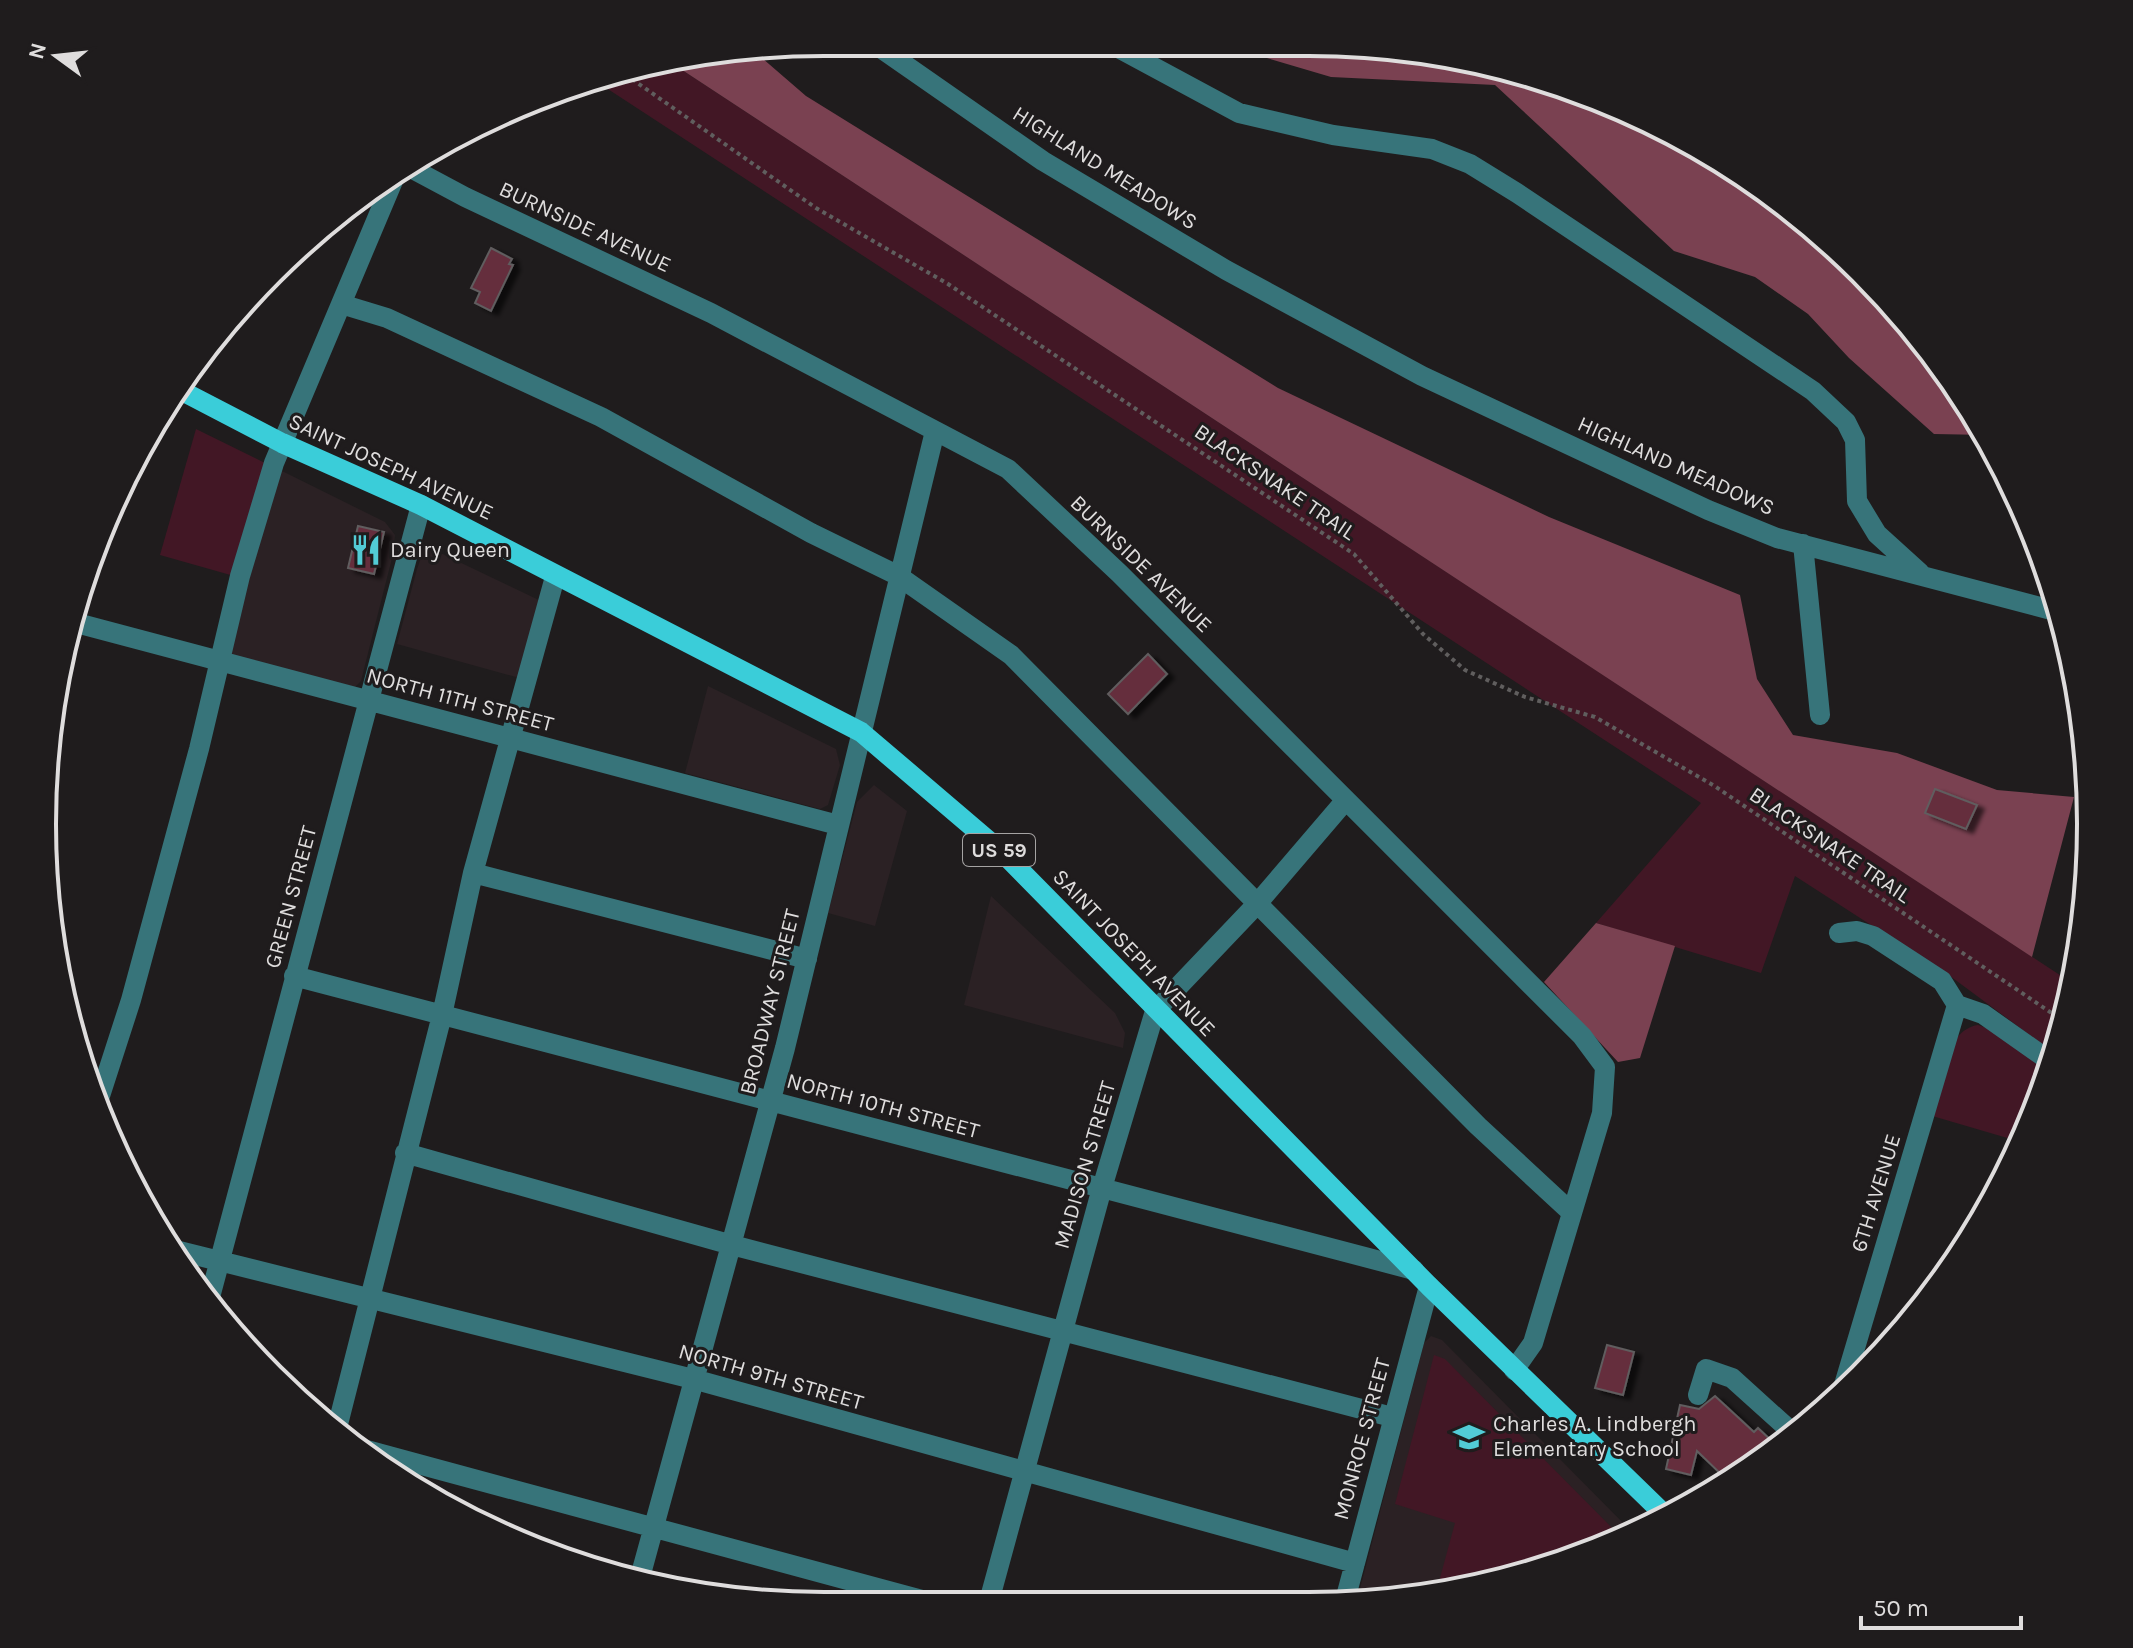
<svg xmlns="http://www.w3.org/2000/svg" width="2133" height="1648" font-family="Karla,sans-serif">
	<defs>
		<filter id="shadow"><feDropShadow dx="7" dy="4" stdDeviation="2" flood-color="#0009"/></filter>
	</defs>
	<rect width="100%" height="100%" fill="#1f1c1d"/>
	<!-- built -->
	<path fill="#2b2124" d="M276,468L385,522L395,535L393,554L361,681L355,687L225,655Z
		M430,548L545,603L523,679L397,644L417,569L423,552Z
		M708,686L836,749L840,765L828,805L820,809L685,773Z
		M874,785L907,811L875,926L828,913L857,802Z
		M991,896L1115,1013L1125,1033L1123,1048L964,1005Z
		M1431,1336L1442,1340L1632,1532L1560,1565L1356,1604L1424,1343Z"/>
	<!-- green -->
	<path fill="#421725" d="M670,62L2072,983L2064,1026L2054,1053L1950,976L1795,876L1761,973L1596,923L1701,803L594,80L621,69Z
		M196,429L269,465L234,576L160,555Z
		M1978,1025C2003,1032 2031,1053 2047,1073L2021,1142L1929,1115C1938,1087 1944,1030 1978,1025Z
		M1434,1355L1445,1359L1621,1537L1560,1565L1437,1589L1455,1523L1395,1504Z"/>
	<!-- forest -->
	<path fill="#7a4151" d="M1216,43L1360,44L1560,83L1700,147L1785,204L1897,309L1987,435L1934,434L1849,358L1808,314L1755,277L1674,251L1495,85L1331,77Z
		M754,51L806,96L1278,388L1549,517L1740,595L1757,679L1793,735L1897,753L1997,790L2074,797L2032,957L670,62Z
		M1596,923L1675,946L1640,1058L1618,1062L1544,982Z"/>
	<!-- building -->
	<path fill="#652e3e" stroke="#605d5e" stroke-width="2" filter="url(#shadow)" d="M491,248L512,259L509,264L513,265L491,311L475,303L480,292L471,288Z
		M358,526L384,532L374,574L348,568Z
		M1148,654L1167,674L1128,714L1108,694Z
		M1935,789L1977,805L1966,829L1925,813Z
		M1607,1345L1634,1352L1623,1395L1595,1388Z
		M1715,1396L1754,1432L1758,1428L1777,1446L1728,1481L1697,1451L1691,1475L1666,1469L1680,1405L1699,1409Z"/>
	<g fill="none" stroke-linecap="round" stroke-linejoin="round">
		<!-- path -->
		<path stroke="#605e5e" stroke-width="4" stroke-dasharray="4 4" stroke-linecap="butt" d="M619,70L816,208L948,284L1354,554L1423,634L1465,670L1525,697L1595,717L1713,785L2065,1022"/>
		<!-- minor -->
		<path stroke="#37747a" stroke-width="20" d="M872,42L1043,161L1226,270L1422,376L1708,510L1777,538L2059,612
			M1109,43L1239,113L1333,135L1432,149L1470,164L1517,193L1813,391L1846,422L1855,440L1857,501L1877,534L1920,573
			M407,166L465,197L711,313L1008,469L1119,573L1582,1036L1605,1067L1602,1113L1533,1343L1514,1370
			M341,304L387,318L601,417L811,533L897,575L1011,655L1478,1126L1572,1213
			M1803,544L1820,715
			M69,621L838,825
			M473,873L807,959
			M1839,933L1857,931L1873,936L1942,981L1957,1005L1983,1014L2051,1062
			M294,976L1414,1270
			M99,1099L131,1000L199,749L240,576L274,463L395,176
			M405,1153L732,1245L1392,1417
			M171,1249L693,1379L1355,1563
			M209,1301L421,505
			M1698,1395L1706,1369L1732,1378L1794,1434
			M1841,1395L1957,1005
			M337,1428L442,1015L473,873L555,577
			M359,1448L944,1606
			M639,1581L785,1048L935,431
			M1344,1604L1429,1286
			M988,1605L1102,1188L1155,1011L1256,905L1345,801"/>
		<!-- major -->
		<path stroke="#3acdd9" stroke-width="20" d="M180,390L282,443L421,505L861,732L1003,853L1429,1286L1666,1516"/>
	</g>
	<!-- icons -->
	<defs>
		<symbol id="restaurant-bare" viewBox="-9 -9 18 18"><path d="M-5-6h1v4h1v-4h1v4h1v-4h1v5L-1.5 .5V6h-2V.5L-5-1ZM5-6V6H3V1.5H1.5Q1.5-4 5-6Z" fill="#52ccd6" stroke="#1f1c1d" stroke-width="2.5" paint-order="stroke"/></symbol>
		<symbol id="school-bare" viewBox="-9 -9 18 18"><path d="M0-5L7-2L0 1L-7-2ZM-4 1L0 2.5L4 1V4Q0 6-4 4Z" fill="#52ccd6" stroke="#1f1c1d" stroke-width="2.5" paint-order="stroke"/></symbol>
	</defs>
	<g fill-rule="evenodd">
		<use href="#restaurant-bare" x="344" y="528" width="44" height="44"/>
		<use href="#school-bare" x="1447" y="1415" width="44" height="44"/>
	</g>
	<g text-anchor="middle" dominant-baseline="central" stroke-width="6" stroke-linejoin="round" paint-order="stroke">
		<!-- shield labels -->
		<rect fill="#1f1c1d" stroke="#a5a3a3" stroke-width="2" x="963" y="834" width="72" height="32" rx="6"/>
		<g font-size="20" font-weight="bold" fill="#dfdddd">
			<text x="999" y="850">US 59</text>
		</g>
		<!-- street labels -->
		<g font-size="22" fill="#dfdddd" stroke="#1f1c1d">
			<text transform="translate(1105 168) rotate(32)">HIGHLAND MEADOWS</text>
			<text transform="translate(585 227) rotate(25)">BURNSIDE AVENUE</text>
			<text transform="translate(1676 466) rotate(24)">HIGHLAND MEADOWS</text>
			<text transform="translate(391 467) rotate(25)">SAINT JOSEPH AVENUE</text>
			<text transform="translate(1275 482) rotate(34)">BLACKSNAKE TRAIL</text>
			<text transform="translate(1141 564) rotate(44)">BURNSIDE AVENUE</text>
			<text transform="translate(460 700) rotate(15)">NORTH 11TH STREET</text>
			<text transform="translate(1830 845) rotate(34)">BLACKSNAKE TRAIL</text>
			<text transform="translate(291 897) rotate(-75)">GREEN STREET</text>
			<text transform="translate(1134 953) rotate(46)">SAINT JOSEPH AVENUE</text>
			<text transform="translate(770 1002) rotate(-76)">BROADWAY STREET</text>
			<text transform="translate(883 1106) rotate(15)">NORTH 10TH STREET</text>
			<text transform="translate(1085 1165) rotate(-74)">MADISON STREET</text>
			<text transform="translate(1876 1193) rotate(-73)">6TH AVENUE</text>
			<text transform="translate(771 1377) rotate(16)">NORTH 9TH STREET</text>
			<text transform="translate(1362 1439) rotate(-75)">MONROE STREET</text>
		</g>
		<!-- poi labels -->
		<g font-size="22" fill="#dfdddd" stroke="#1f1c1d" text-anchor="start">
			<text x="390" y="550">Dairy Queen</text>
			<text x="1493" y="1424">Charles A. Lindbergh<tspan x="1493" dy="25">Elementary School</tspan></text>
		</g>
	</g>
	<!-- crop -->
	<path d="M0 0H2133V1648H0ZM824 56H1309A768 768 0 0 1 2077 824V824A768 768 0 0 1 1309 1592H824A768 768 0 0 1 56 824V824A768 768 0 0 1 824 56Z" fill="#1f1c1d" fill-rule="evenodd"/>
	<path fill="none" stroke="#dfdddd" stroke-width="4" d="M824 56H1309A768 768 0 0 1 2077 824V824A768 768 0 0 1 1309 1592H824A768 768 0 0 1 56 824V824A768 768 0 0 1 824 56Z"/>
	<!-- north arrow -->
	<g transform="translate(56 56) rotate(285)" stroke="#1f1c1d" stroke-width="6" paint-order="stroke">
	<path d="M0-6L14 30L0 20L-14 30Z" fill="#dfdddd"/>
	<text y="-12" font-size="22" font-weight="bold" text-anchor="middle" fill="#dfdddd">N</text>
	</g>
	<!-- scale -->
	<path d="M1861 1616v12h160v-12" fill="none" stroke="#dfdddd" stroke-width="4"/>
	<text x="1873" y="1616" font-size="24" fill="#dfdddd" stroke="#1f1c1d" stroke-width="6" paint-order="stroke">50 m</text>
</svg>
